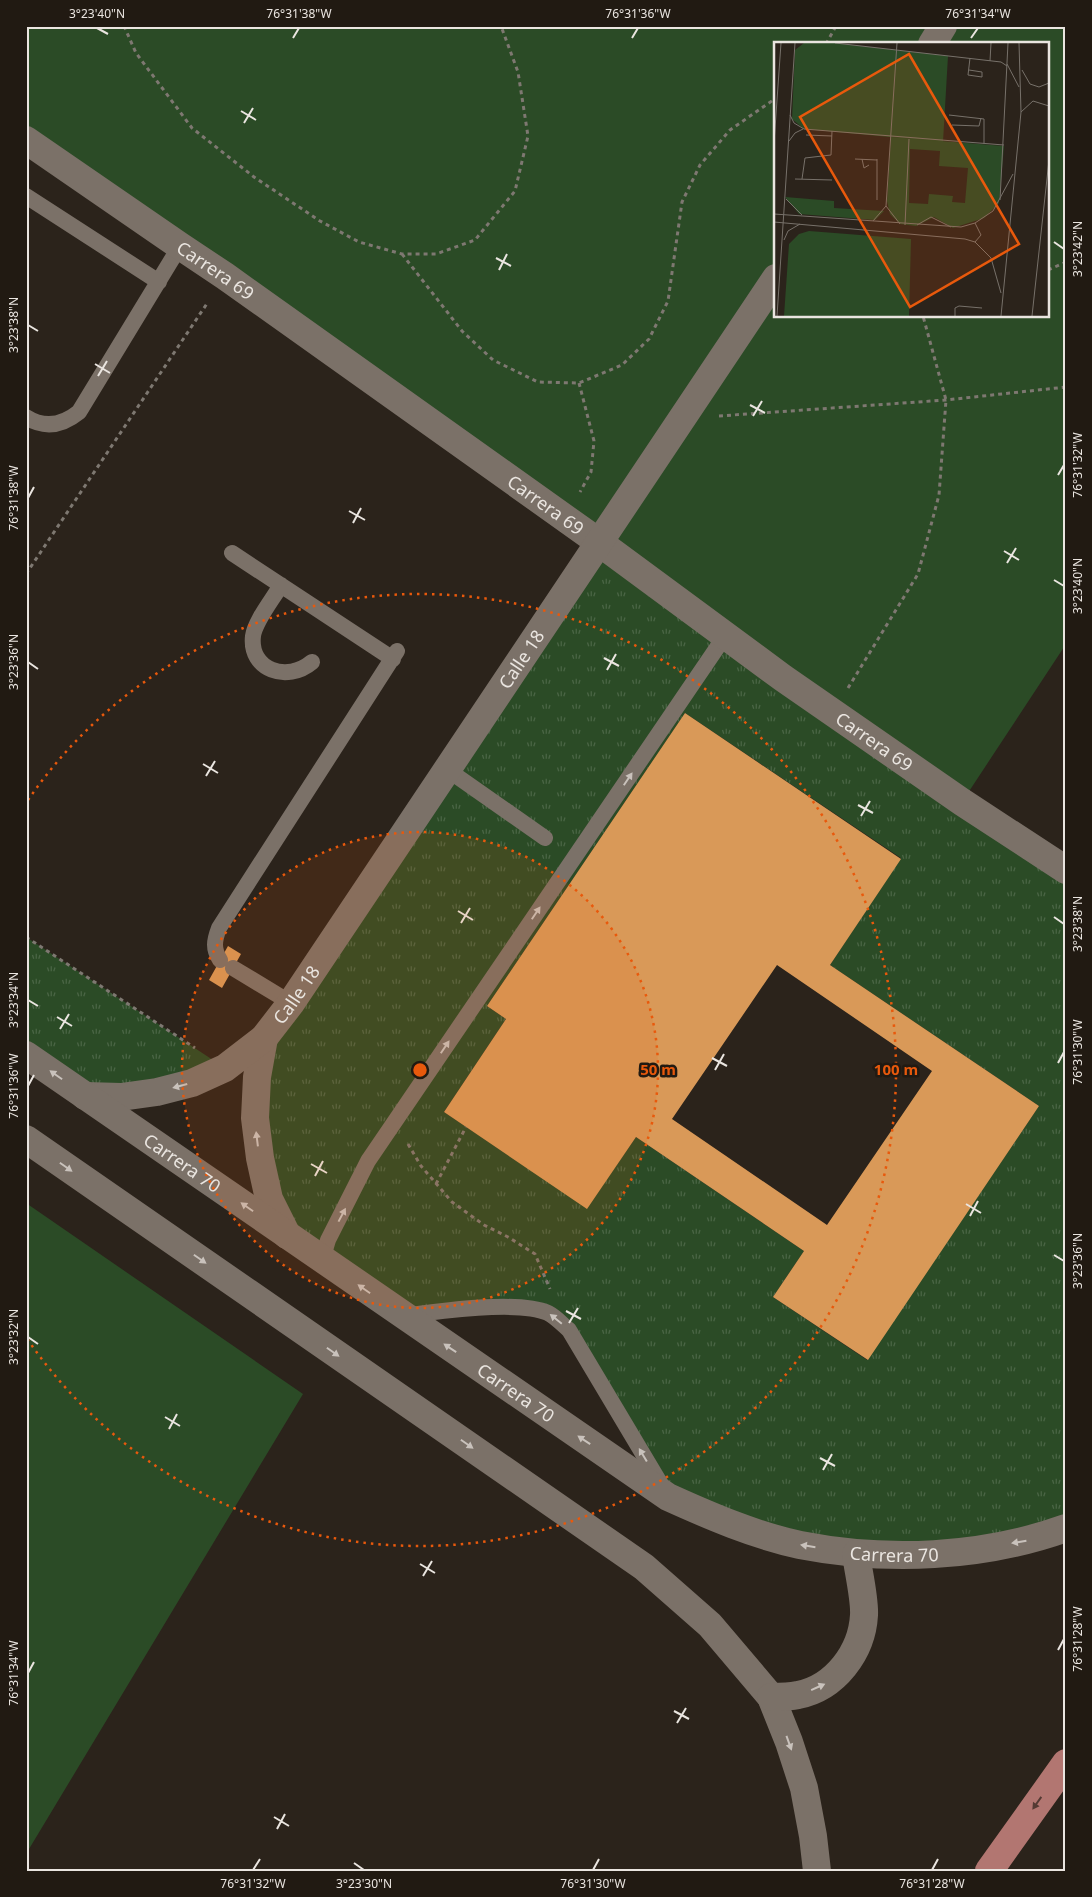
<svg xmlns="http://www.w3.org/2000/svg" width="1092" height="1897" font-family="'Noto Sans',sans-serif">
	<defs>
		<pattern id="grass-tufts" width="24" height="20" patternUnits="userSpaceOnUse" patternTransform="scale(1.25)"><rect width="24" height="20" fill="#2b4b26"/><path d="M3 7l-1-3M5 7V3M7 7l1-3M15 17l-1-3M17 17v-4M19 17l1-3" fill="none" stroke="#4a6545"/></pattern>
	</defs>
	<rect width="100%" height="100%" fill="#2b231b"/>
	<!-- grass -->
	<path fill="url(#grass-tufts)" fill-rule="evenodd" d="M600,543L1066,872V1528L856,1554L668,1497L549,1313L404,1317L287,1235L257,1077L291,1003ZM685,713L901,858L830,965L1039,1106L867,1360L773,1297L804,1251L636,1137L587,1208L444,1112L506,1019L487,1006Z
		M26,937L225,1068L121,1097L26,1055Z"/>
	<!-- park -->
	<path fill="#2b4b26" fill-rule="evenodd" d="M26,26H1066V644L962,802L26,140ZM776,44H1048V316H776Z
		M26,1203L303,1394L26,1854Z"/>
	<!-- building -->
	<path fill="#d99958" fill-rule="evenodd" d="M685,713L901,859L830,965L1039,1106L868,1360L773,1297L804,1251L636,1137L587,1209L444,1112L506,1019L487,1006ZM777,965L932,1071L827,1225L672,1119Z
		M228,946L241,954L222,988L209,980Z"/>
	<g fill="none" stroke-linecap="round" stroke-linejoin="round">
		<!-- path -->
		<path stroke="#7e7871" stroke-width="3" stroke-dasharray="4 4" stroke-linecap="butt" d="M124,26L136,53L192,128L254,177L320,221L359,242L402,254H436L475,240L515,191L528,136L518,72L501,26
			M826,44L836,26
			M402,254L462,331L493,360L538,382L579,383L622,365L649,339L668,301L682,202L700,165L730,130L776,98
			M1048,270L1066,262
			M579,383L594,441L591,472L580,492
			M719,416L946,400L1066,387
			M26,574L208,302
			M848,688L918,574L939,495L946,400L923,316
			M26,937L195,1048
			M408,1144L421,1166L452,1202L484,1225L508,1237L535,1254L550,1289
			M436,1184L466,1127"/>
		<!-- service -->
		<path stroke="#7b7168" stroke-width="16" d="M26,196L159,282
			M26,417C45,429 63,425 79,412L180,246
			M232,553L393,659
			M281,585C273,599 255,621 253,636C249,670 287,683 312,662
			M448,770L545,838
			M220,960C213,949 214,941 219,928L397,651
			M233,968L291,1003
			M322,1260L328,1240L368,1161L725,636
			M405,1316C438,1311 519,1300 548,1313C556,1317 563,1325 569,1330L662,1486"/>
		<!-- minor -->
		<g stroke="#7b7168" stroke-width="28">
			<path d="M932,44L943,26"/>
			<path id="s1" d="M26,140L180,246L225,276L600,543L783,678L962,802L1066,870"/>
			<path d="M264,1038L257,1077L255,1118L260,1158L269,1199L287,1235"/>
			<path id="s2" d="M85,1096L121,1097L157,1092L192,1083L225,1068L264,1038L291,1003L776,278"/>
		</g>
		<!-- tertiary -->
		<g stroke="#7b7168" stroke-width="28">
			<path id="s3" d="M26,1055L668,1497C710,1516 754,1535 800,1545C887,1562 982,1558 1066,1528"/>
			<path d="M26,1139L644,1567L710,1625L771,1697L789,1742L804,1788L813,1836L817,1871"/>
			<path d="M771,1697C779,1697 789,1697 798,1695C835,1688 862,1652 864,1615C865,1599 858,1570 856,1554"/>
		</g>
		<!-- trunk -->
		<path stroke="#b27671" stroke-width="28" d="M989,1871L1066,1763"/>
	</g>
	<!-- one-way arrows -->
	<defs><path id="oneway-solid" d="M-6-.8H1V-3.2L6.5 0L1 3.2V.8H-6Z" transform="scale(1.25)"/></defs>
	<g fill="#c9c2bc">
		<use href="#oneway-solid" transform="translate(628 779) rotate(-56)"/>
		<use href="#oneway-solid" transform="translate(536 913) rotate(-56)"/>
		<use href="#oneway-solid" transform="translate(445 1047) rotate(-56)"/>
		<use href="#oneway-solid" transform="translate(56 1075) rotate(-145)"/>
		<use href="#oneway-solid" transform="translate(180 1086) rotate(165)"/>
		<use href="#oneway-solid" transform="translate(257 1139) rotate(-97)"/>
		<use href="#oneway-solid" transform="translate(66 1167) rotate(35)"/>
		<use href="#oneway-solid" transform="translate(247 1207) rotate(-145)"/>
		<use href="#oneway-solid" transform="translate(342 1215) rotate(-62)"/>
		<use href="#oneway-solid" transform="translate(200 1259) rotate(35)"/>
		<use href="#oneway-solid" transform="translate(364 1289) rotate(-145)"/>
		<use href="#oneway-solid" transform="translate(556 1319) rotate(-141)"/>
		<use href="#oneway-solid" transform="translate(450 1348) rotate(-146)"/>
		<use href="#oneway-solid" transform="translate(333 1352) rotate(35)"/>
		<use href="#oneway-solid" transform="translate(584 1440) rotate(-146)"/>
		<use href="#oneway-solid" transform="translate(467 1444) rotate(35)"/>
		<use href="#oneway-solid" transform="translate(643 1455) rotate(-121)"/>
		<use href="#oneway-solid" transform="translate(1019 1542) rotate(171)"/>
		<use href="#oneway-solid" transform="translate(808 1546) rotate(-171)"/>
		<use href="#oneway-solid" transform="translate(818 1687) rotate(-24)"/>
		<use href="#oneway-solid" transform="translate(789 1743) rotate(70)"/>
	</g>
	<use fill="#543a33" href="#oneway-solid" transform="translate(1037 1803) rotate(125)"/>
	<!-- ticks -->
	<path fill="none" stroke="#eae5e0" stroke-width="2" d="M97,28L108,34M293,38L299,28M632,38L638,28M971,38L978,28M241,111L256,120M244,123L253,108M1054,242L1064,249M496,258L511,266M499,270L507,254M28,325L38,331M95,364L110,373M98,376L107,361M750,405L765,413M753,416L762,401M1058,475L1064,465M28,498L34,487M349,511L365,520M353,523L361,508M1004,551L1019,560M1007,563L1016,548M1054,580L1064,586M604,658L619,666M28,662L38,669M607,670L616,654M203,764L218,773M206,776L215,761M858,805L873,813M861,816L870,801M458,911L473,920M1054,917L1064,924M461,923L470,908M28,1000L38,1006M57,1017L72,1026M60,1029L69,1014M712,1058L727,1066M1058,1063L1064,1052M715,1070L724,1054M28,1086L34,1075M311,1164L327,1173M315,1176L323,1161M966,1204L981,1213M970,1216L978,1201M1054,1255L1064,1261M566,1311L581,1319M569,1323L578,1308M28,1337L38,1344M165,1417L180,1426M169,1429L177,1414M820,1458L835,1466M823,1470L832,1454M420,1564L435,1573M423,1576L432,1561M1058,1650L1064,1639M28,1673L34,1662M674,1711L689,1719M677,1723L686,1708M274,1817L289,1826M277,1829L285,1814M354,1863L364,1870M253,1870L260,1859M593,1870L599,1859M932,1870L938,1859"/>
	<!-- distance rings -->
	<circle cx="420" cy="1070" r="238" fill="#e8590c" fill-opacity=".12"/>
	<g fill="none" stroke="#e8590c" stroke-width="2.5" stroke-dasharray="2.5 5">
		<circle cx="420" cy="1070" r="238"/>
		<path d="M28 800A476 476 0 1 1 28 1340"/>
	</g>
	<g text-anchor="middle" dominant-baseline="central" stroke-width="5" stroke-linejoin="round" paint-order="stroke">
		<!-- street labels -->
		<g font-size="18" fill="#eae5e0" stroke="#211a12">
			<text stroke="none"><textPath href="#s1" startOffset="230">Carrera 69</textPath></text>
			<text stroke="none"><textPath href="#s1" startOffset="635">Carrera 69</textPath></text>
			<text stroke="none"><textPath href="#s2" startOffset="652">Calle 18</textPath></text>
			<text stroke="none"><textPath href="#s1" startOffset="1040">Carrera 69</textPath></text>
			<text stroke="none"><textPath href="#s2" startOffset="248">Calle 18</textPath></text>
			<text stroke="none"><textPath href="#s3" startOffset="190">Carrera 70</textPath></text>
			<text stroke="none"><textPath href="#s3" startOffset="595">Carrera 70</textPath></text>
			<text stroke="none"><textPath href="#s3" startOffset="1015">Carrera 70</textPath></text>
		</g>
	</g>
	<!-- overview -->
	<g transform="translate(774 42)">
		<rect width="275" height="275" fill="#2b231b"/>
		<path d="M117,95L230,104L225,161L210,176L179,186L160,175L142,184L126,182L116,172L113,159ZM136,107L166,109L165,124L194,126L191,161L178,160L179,154L155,152L154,162L135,161ZM11,155L60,159V166L110,169L101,178L25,172Z" fill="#2b4b26" fill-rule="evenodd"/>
		<path d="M30,1H61L174,14L169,100L30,87L18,77L21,8ZM35,189L137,197L135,274H10L15,202L25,192Z" fill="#2b4b26"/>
		<path fill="none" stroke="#77716a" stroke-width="1" d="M61,1L227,20L233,24M216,19L217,1M233,22L245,45M195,28L208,30V35L194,33L196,16M248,28L256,42L265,45L275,41M247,70L259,59L275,64M16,73L20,81L30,87L230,103M175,73L210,77V102M178,83L205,84L207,76M32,93L58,94M15,99L21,91L29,87M0,101L7,1M81,117L103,118M88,117L90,126L95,123M103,117V158M21,137L58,138M28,137L31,116L57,113L58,89M12,157L28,173M226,158L234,1M112,164L126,182M0,172L187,185L201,181L219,169L239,132M99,179L112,164L123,1M0,180L191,197L201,200L217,216L227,251M131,183L135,97M143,183L157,175L177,185M10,198L14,189L26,182M201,200L207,193L201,181M3,274L21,1M181,274V266L185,264L208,266M227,274L247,70L245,1M258,274L275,118"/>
		<path fill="#e8590c" fill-opacity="0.15" stroke="#e8590c" stroke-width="2.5" d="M135,12L245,202L136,265L26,75Z"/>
		<rect width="275" height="275" fill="none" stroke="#eae5e0" stroke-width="2.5"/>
	</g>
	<circle cx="420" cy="1070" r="8" fill="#e8590c" stroke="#211a12" stroke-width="2.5"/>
	<g font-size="15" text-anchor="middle" font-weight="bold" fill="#e8590c" stroke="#211a12" stroke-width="5" stroke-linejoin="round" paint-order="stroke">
		<text x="658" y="1075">50 m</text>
		<text x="896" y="1075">100 m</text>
	</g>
	<!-- border -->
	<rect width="1092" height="1897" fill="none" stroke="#211a12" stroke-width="55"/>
	<rect x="28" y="28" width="1036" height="1842" fill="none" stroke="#eae5e0" stroke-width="2"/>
	<g font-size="12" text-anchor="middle" fill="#eae5e0">
		<text x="97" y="18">3°23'40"N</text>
		<text x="299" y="18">76°31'38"W</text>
		<text x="638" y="18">76°31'36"W</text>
		<text x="978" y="18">76°31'34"W</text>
		<text transform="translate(1078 249) rotate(-90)" y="4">3°23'42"N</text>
		<text transform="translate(14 325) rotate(-90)" y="4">3°23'38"N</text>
		<text transform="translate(1078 465) rotate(-90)" y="4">76°31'32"W</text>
		<text transform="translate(14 498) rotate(-90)" y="4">76°31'38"W</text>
		<text transform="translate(1078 586) rotate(-90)" y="4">3°23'40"N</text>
		<text transform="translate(14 662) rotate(-90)" y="4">3°23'36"N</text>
		<text transform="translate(1078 924) rotate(-90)" y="4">3°23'38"N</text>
		<text transform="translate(14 1000) rotate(-90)" y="4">3°23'34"N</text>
		<text transform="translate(1078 1052) rotate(-90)" y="4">76°31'30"W</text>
		<text transform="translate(14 1086) rotate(-90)" y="4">76°31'36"W</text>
		<text transform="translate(1078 1261) rotate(-90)" y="4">3°23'36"N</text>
		<text transform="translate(14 1337) rotate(-90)" y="4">3°23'32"N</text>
		<text transform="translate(1078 1639) rotate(-90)" y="4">76°31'28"W</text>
		<text transform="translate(14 1673) rotate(-90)" y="4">76°31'34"W</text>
		<text x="253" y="1888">76°31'32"W</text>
		<text x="364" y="1888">3°23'30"N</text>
		<text x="593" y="1888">76°31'30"W</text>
		<text x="932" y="1888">76°31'28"W</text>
	</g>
</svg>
